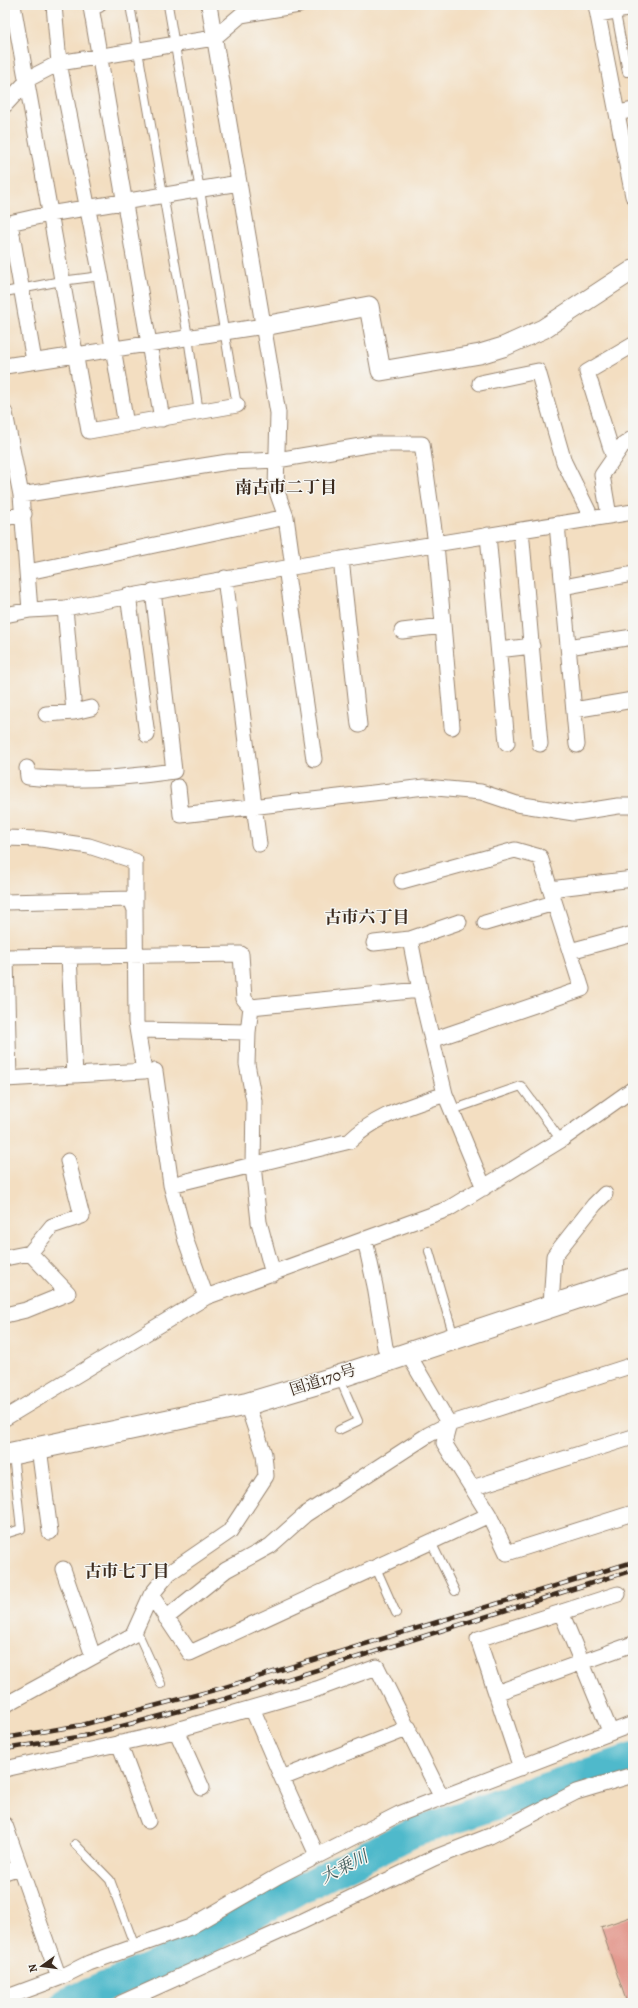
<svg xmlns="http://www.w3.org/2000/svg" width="638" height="2008" font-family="Alegreya,'Noto Serif JP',serif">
	<rect width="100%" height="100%" fill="#f6f6f2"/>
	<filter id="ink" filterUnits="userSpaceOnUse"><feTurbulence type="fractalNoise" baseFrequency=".025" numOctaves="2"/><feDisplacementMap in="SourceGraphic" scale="8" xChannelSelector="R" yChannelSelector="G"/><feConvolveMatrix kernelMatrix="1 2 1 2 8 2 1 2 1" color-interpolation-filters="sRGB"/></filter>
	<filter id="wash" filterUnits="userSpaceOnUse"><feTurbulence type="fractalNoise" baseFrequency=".012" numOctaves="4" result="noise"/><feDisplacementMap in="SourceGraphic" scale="16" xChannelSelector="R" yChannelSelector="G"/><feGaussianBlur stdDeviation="0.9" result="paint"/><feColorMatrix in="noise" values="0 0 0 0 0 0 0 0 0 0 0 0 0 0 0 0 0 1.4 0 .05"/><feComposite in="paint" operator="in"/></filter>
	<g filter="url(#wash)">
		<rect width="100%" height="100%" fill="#f3dec1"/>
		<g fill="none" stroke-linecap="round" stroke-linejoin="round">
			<!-- river -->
			<path stroke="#4fb9cb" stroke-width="30" d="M66,2003L186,1952L298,1890L412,1833L633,1758"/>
		</g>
		<g id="blocks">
			<!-- building -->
			<path fill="#e39a8f" d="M633,1916V2003H627L601,1927Z"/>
		</g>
	</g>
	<g filter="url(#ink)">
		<use href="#blocks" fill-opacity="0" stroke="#978470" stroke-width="1"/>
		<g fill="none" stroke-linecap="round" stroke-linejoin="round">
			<defs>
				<path id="service" d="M130,5L188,337L199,413
					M168,5L237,405
					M615,8L627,72
					M5,292L61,281L101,276
					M452,1110L521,1086L561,1140
					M429,1251L454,1337
					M339,1377L358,1421L339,1430
					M5,1534L21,1529L13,1454
					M431,1542L455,1591
					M376,1568L396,1613
					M136,1629L161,1684
					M75,1844L110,1880L135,1947"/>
				<path id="minor" d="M13,5L89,431L237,405
					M54,5L59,63L101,276L126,425
					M98,5L91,7L162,419
					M209,5L278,413L276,489L286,517L293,567
					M596,5L633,196
					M598,14L633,8
					M5,105L30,78L59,63L214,38L241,15L299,5
					M617,113L633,110
					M10,223L34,361
					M5,224L49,214L239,183
					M5,366L264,326
					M480,383L538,371L564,462L592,519
					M5,413L21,495L30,610
					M614,458L587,372L633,345
					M21,495L228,462L277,460L373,444H422L436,544L452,727
					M609,516L602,475L622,446L633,438
					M5,518L24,514
					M557,524L577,745
					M521,530L540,744
					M488,535L507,743
					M341,559L359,725
					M286,568L314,759
					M28,572L286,517
					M225,578L259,844
					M563,587L633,574
					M128,595L147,735
					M65,608L74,712
					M5,615L30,610L65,608L286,568L633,512
					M402,631L443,626
					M568,647L633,637
					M499,650L532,646
					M574,710L633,700
					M46,714L74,712L91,708
					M27,768L28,777C76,782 126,778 174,771L153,591
					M178,787L181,815L425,787L481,792L517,804L574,813L618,806H633
					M5,838L41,839L89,846L135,861V909
					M402,881L515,850L540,857L582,989L432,1040
					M550,889L633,879
					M5,902L131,899L135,910L136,1022L144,1071L5,1079
					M485,923L554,903
					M410,939L420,990L445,1094L484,1188
					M374,943L410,939L459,922
					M570,951L633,934
					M69,956L75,1075
					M5,957L241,954L244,999L251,1007L420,990
					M6,957L9,1079
					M251,1007L248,1032L247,1064L254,1101L253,1165L259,1222L273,1274
					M138,1030L248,1032
					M155,1071L171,1185L186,1241L206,1297
					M171,1185L350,1141C378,1114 409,1107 445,1094
					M365,1240L375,1286L385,1347L390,1358
					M30,1253L52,1226L82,1216L68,1161
					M5,1258L30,1253L68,1293L26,1310L5,1315
					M551,1306L554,1256L594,1205L605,1194
					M407,1352L449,1424L444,1443L489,1515L507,1553L633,1513
					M5,1418L206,1297L448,1209L561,1140L633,1089
					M39,1448L50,1532
					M472,1488L633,1437
					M63,1569L93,1656
					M151,1595L190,1653L489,1515
					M561,1612L610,1731
					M166,1618L226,1570L270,1546L306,1514L428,1435L449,1424L633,1365
					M496,1693L633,1644
					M5,1705L133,1635L151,1595L169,1573L230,1531L266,1476L264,1454L247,1404
					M252,1708L282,1778L317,1855
					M176,1730L202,1788
					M119,1743L148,1821
					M521,1768L478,1639L618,1594
					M5,1769L166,1733L317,1689L377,1667L442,1798
					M282,1778L409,1728
					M5,1825L59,1978
					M5,1872L20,1867
					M5,1998L59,1978L89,1963L190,1927L278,1876L399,1814L633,1724
					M121,2003L301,1922L434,1858L490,1836L576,1792L633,1775"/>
				<path id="tertiary" d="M264,326L369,306L381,371L480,354L503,347L543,329L633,270"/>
				<path id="trunk" d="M5,1455L247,1404L338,1377L633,1279"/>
			</defs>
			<!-- service casing -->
			<use href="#service" stroke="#978470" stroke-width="10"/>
			<!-- minor casing -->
			<use href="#minor" stroke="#978470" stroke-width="17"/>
			<!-- tertiary casing -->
			<use href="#tertiary" stroke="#978470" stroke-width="21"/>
			<!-- trunk casing -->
			<use href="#trunk" stroke="#978470" stroke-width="24"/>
			<!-- service -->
			<use href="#service" stroke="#fff" stroke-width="8"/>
			<!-- minor -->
			<use href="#minor" stroke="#fff" stroke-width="15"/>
			<!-- tertiary -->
			<use href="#tertiary" stroke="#fff" stroke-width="19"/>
			<!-- trunk -->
			<use href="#trunk" stroke="#fff" stroke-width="22"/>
			<defs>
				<path id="rail" d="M5,1738L82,1725L222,1688L633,1562
					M5,1749L84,1736L225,1699L633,1570"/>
			</defs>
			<!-- rail casing -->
			<use href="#rail" stroke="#3b2a1e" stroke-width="4.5"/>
			<!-- rail -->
			<use href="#rail" stroke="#f6f6f2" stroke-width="3" stroke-dasharray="9" stroke-linecap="butt"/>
		</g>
	</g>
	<g text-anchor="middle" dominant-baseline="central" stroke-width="3" stroke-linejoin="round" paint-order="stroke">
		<!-- street labels -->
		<g font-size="16" fill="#3b2a1e" stroke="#f6f6f2">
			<text transform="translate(323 1380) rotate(-18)">国道170号</text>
		</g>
		<!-- neighbourhood labels -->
		<g font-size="17" font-weight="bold" fill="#3b2a1e" stroke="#f6f6f2">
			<text x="286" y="487">南古市二丁目</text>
			<text x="367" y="917">古市六丁目</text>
			<text x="127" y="1571">古市七丁目</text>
		</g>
		<!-- water labels -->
		<g font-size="17" font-style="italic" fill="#425c5b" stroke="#f6f6f2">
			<text transform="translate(344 1867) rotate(-27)">大乗川</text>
		</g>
	</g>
	<!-- margin -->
	<rect width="638" height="2008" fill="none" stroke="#f6f6f2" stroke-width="20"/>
	<!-- north arrow -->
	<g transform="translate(42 1966) rotate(256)" stroke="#f6f6f2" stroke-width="3" paint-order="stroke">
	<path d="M0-3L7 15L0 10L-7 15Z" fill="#3b2a1e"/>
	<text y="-6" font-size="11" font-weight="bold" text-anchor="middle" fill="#3b2a1e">N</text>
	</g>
</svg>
